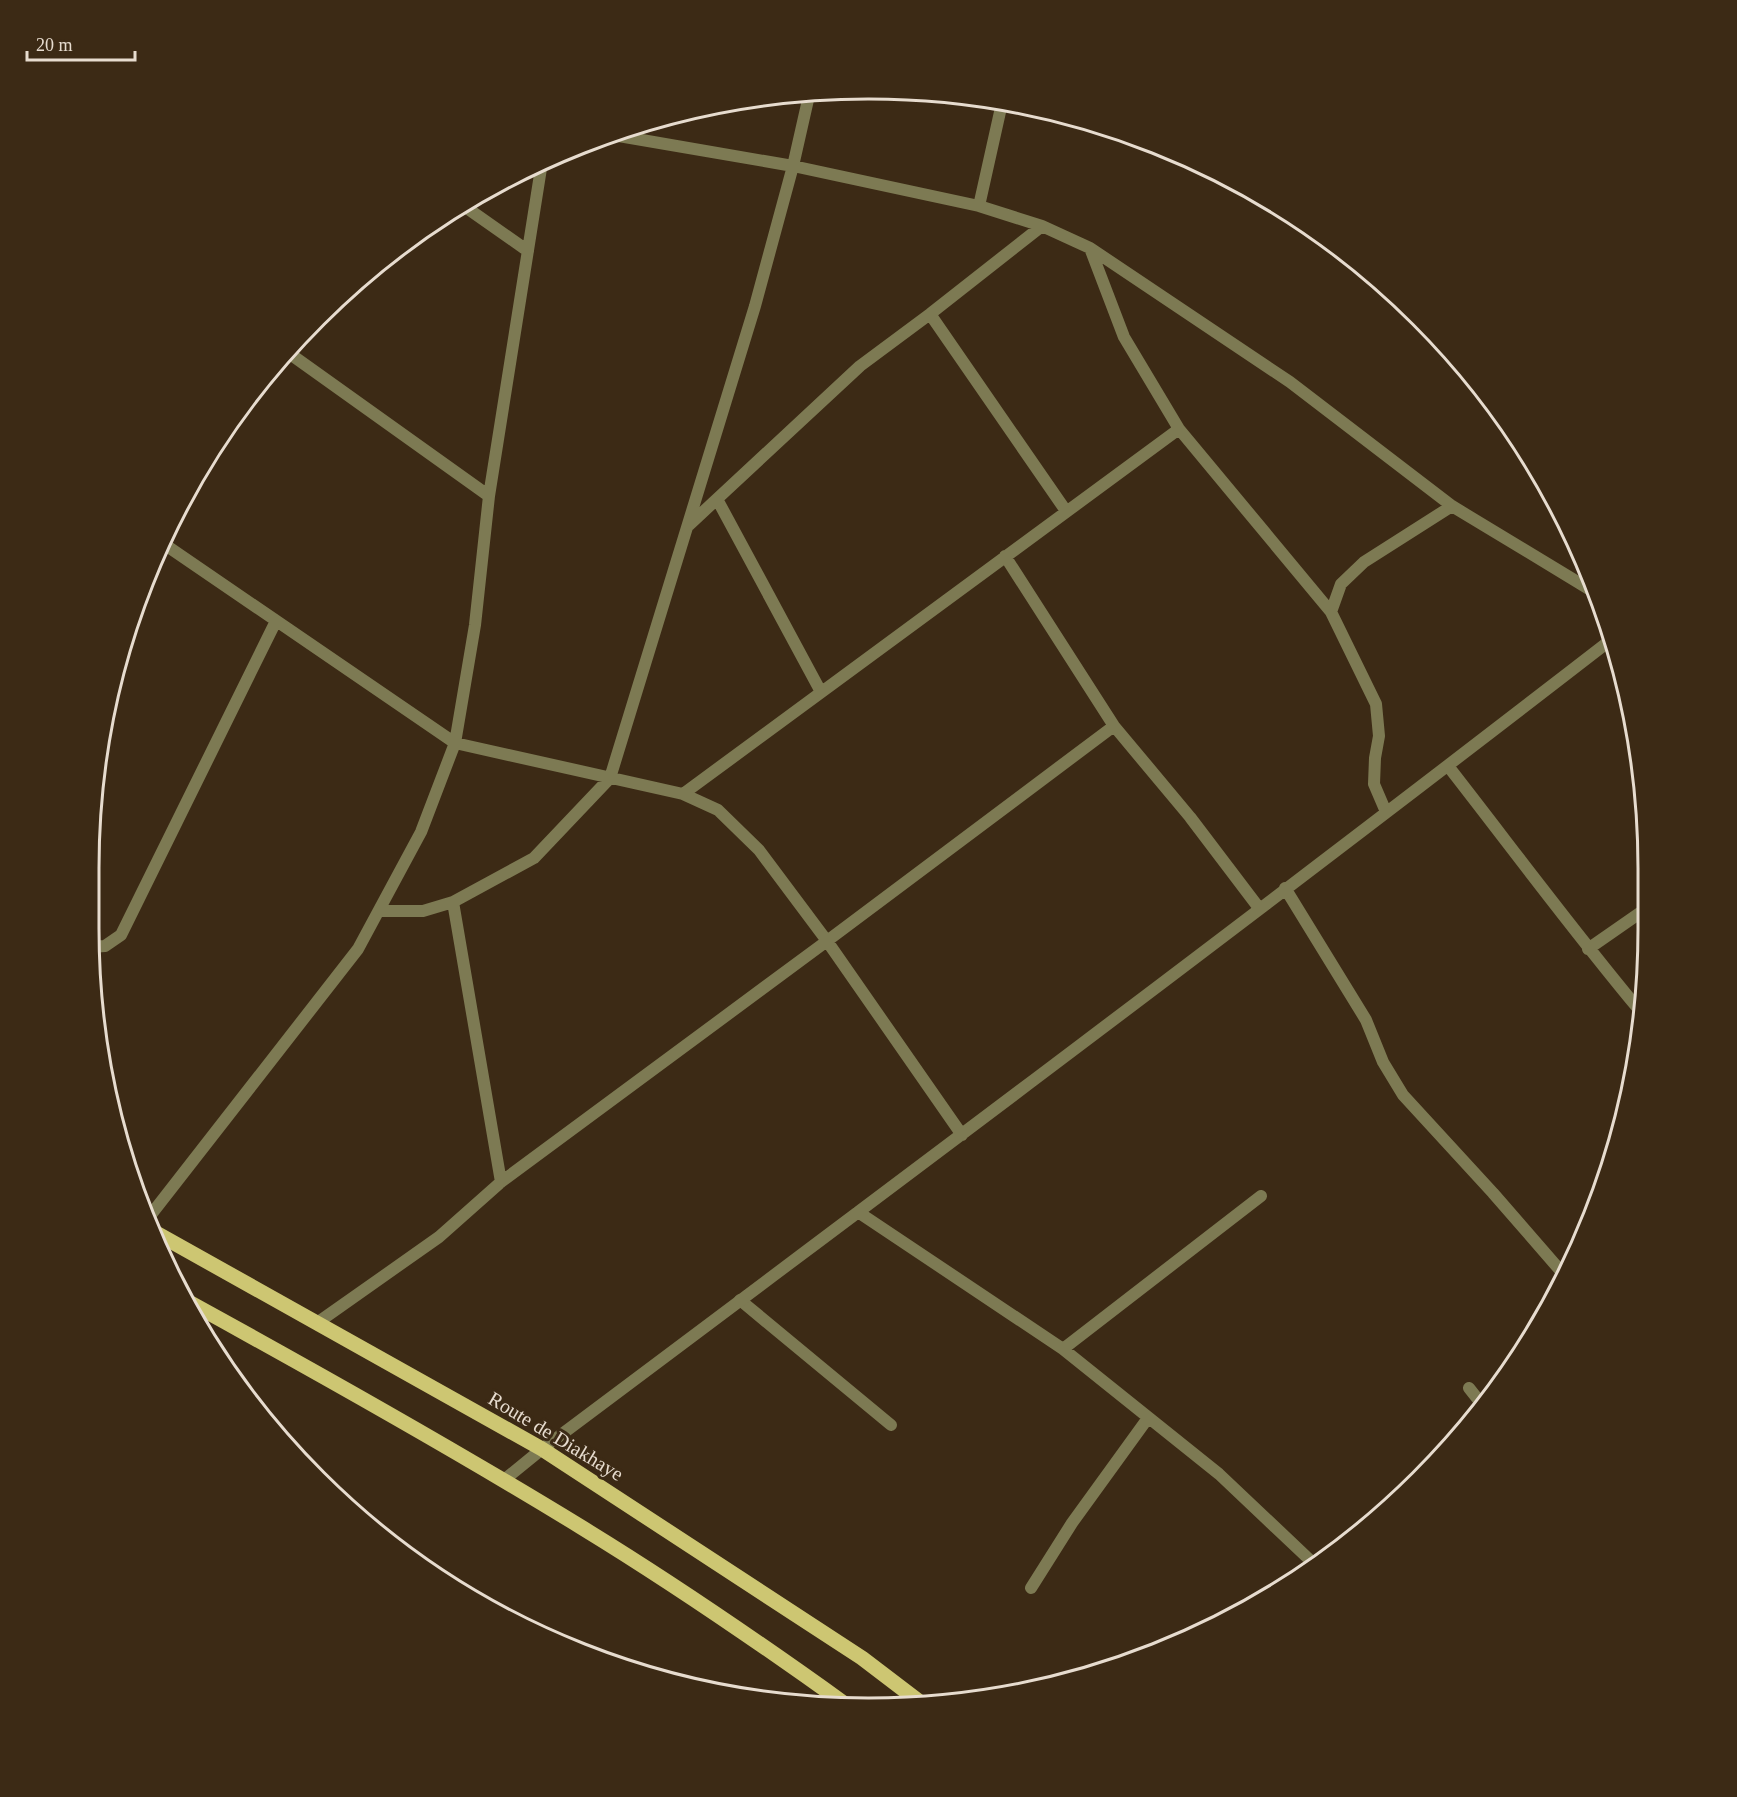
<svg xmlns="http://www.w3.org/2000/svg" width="1737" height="1797" font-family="Georgia,serif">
	<rect width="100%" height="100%" fill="#3c2a15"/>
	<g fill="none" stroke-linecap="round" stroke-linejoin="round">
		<!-- service -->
		<path stroke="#7d7a53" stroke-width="12" d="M740,1300L891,1425"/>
		<!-- minor -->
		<path stroke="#7d7a53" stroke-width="12" d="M613,135L793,166L979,206L1042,226L1090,248L1290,382L1452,506L1594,592
			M464,206L528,251
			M979,206L1002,103
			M1090,248L1124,337L1179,429L1331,612L1376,704L1379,736L1375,758L1374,784L1386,812
			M930,314L1066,511
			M286,351L489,496
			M717,499L821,692
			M689,525L860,366L930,314L1042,226
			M164,544L455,743L683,794L718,810L759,850L827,941L962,1135
			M1005,556L1114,726L1190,817L1259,908
			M1331,612L1341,584L1364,562L1452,506
			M1448,766C1512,848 1574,932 1641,1012
			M683,794L1179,429
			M1285,888L1366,1020L1383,1062L1403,1095L1493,1193L1566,1277
			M453,902L501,1182
			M380,911H423L453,902L534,858L610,778L755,306L793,166L810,91
			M90,947L105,946L121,935L276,621
			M1588,949L1647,908
			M858,1212L1063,1349L1219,1474L1312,1562
			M146,1221L358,949L421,832L455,743L475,625L489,496L542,162
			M317,1323L439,1237L501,1182L827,941L1114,726
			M1063,1349L1261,1196
			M1469,1388L1484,1407
			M504,1480L542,1449C900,1181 1258,913 1612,639
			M1031,1588L1072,1523L1148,1418"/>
		<!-- primary -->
		<path stroke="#cdc672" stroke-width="15" d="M149,1229L542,1449L862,1658L925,1706
			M187,1301C320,1374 452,1448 581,1527C671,1582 760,1643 845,1704"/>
	</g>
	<g text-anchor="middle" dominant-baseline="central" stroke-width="6" stroke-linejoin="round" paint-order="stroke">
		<!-- street labels -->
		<g font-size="20" fill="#e7dccf" stroke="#3c2a15">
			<text transform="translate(556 1436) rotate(31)">Route de Diakhaye</text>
		</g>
	</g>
	<!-- crop -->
	<path d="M0 0H1737V1797H0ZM868 99H869A769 769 0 0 1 1638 868V929A769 769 0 0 1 869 1698H868A769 769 0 0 1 99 929V868A769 769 0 0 1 868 99Z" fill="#3c2a15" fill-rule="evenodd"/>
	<path fill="none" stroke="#e7dccf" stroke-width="3" d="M868 99H869A769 769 0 0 1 1638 868V929A769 769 0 0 1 869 1698H868A769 769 0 0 1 99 929V868A769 769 0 0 1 868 99Z"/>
	<!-- scale -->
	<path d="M27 51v9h108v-9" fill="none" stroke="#e7dccf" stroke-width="3"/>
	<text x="36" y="51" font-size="18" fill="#e7dccf" stroke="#3c2a15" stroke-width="4.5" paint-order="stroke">20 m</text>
</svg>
